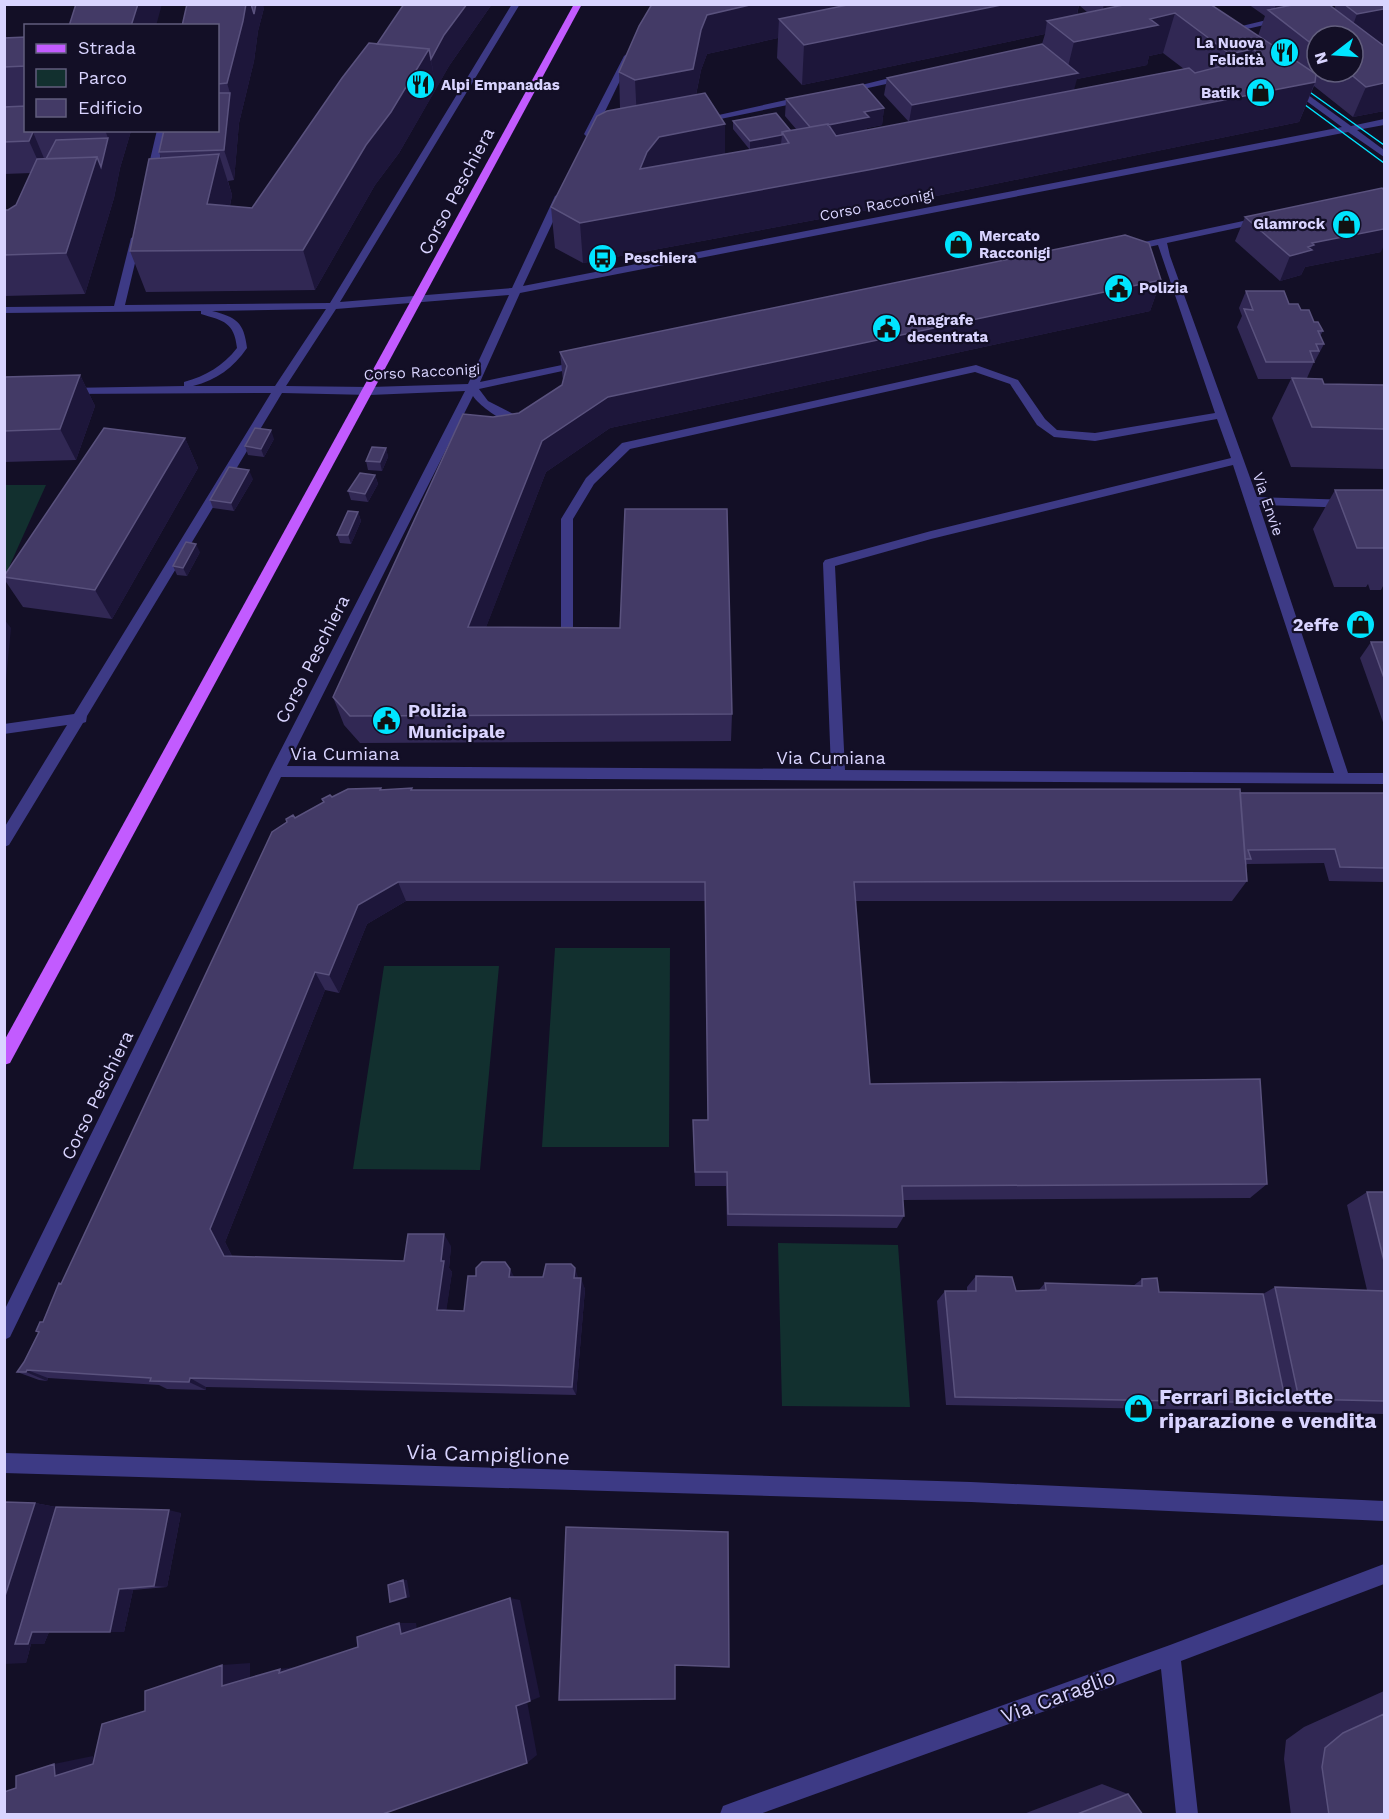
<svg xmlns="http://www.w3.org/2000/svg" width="1389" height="1819" font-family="'Work Sans',sans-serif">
	<rect width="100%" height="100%" fill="#130f26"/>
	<!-- green -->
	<path fill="#12302f" d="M5,485H46L5,576Z
		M555,948H670L669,1147H542Z
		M384,966H499L480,1170L353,1169Z
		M778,1243L898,1245L910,1407L782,1406Z"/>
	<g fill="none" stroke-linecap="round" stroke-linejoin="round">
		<!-- minor -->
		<path fill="#3d3a85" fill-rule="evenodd" d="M512,4H520L340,302L512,288L555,196L560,193L565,196L523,286L1342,127L1290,89V85L1293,84L1351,126L1384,119V125L1357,130L1384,150V157L1348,132L520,293L480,382L581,361L586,364L581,367L479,389L488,401L525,420V426C511,428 481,408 473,396L287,766L831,769L823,563L825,560L931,531L1231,458L1217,419L1095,441L1054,437L1037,425L1010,384L975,372L630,449L594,484L573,519V628L567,633L561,628V519L586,478L622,443L976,365L1018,380L1045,419L1057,430L1095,433L1215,413L1158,245L1130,251L1125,248L1130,245L1262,217L1267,220L1265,222L1167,243L1170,256L1257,497L1384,501V509L1259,505L1348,773H1384V784L281,777L10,1337L4,1340V1311L270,771L465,391L370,395L282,393L87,716L86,722L83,723L9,845L4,847V828L67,725L4,734V724L74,714L271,393L63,394V390L67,388L184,386V382C206,376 223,366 237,348C234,322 224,321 201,314V311L4,313V307L114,306L131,238L136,235L141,238L125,305L330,303ZM509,295L468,384L370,387L286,386L336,309ZM326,309L275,386H193C217,380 233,368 247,348C244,322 236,317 212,311ZM1233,465L1334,773L845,770L835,566L931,539Z
			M1283,16L1287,18L1286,20L1225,34L1221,31Z
			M628,53L632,56L594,134L586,136L584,134L624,56Z
			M906,74L909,75V79L845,93L841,90Z
			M804,96L807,97V101L701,123L696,120Z
			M157,130H166L156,177L151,180L146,177Z
			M4,1453L971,1482L1384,1501V1521L971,1502L4,1473Z
			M1384,1564V1584L1181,1661L1198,1814H1176L1161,1669L760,1814H720L723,1806L731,1803L1170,1645Z"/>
		<!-- major -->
		<path fill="#c25bff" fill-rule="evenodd" d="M574,4H582L10,1063L4,1065V1041Z"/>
		<!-- tram -->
		<path stroke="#00e5ff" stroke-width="1.5" d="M1297,83L1384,145
			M1293,96L1384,163"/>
	</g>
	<!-- wall -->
	<path fill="#312854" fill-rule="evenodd" d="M404,4H492L449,66L399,153L375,185L315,290L146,292L130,251L161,158L159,152L218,130V26L264,8L258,31L254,61L239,123L234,180L228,181L232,195L230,206L252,208L377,44Z
		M652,4H1210L1258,36L1265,16L1248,4H1328L1334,9L1336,4H1384V45H1383L1384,46V111L1353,117L1314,86L1299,122L863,211L583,263L555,248L551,207L620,108L619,72ZM1079,5L1088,13L1077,15ZM1045,34L1042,44L887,78L884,95L909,122L867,130V128L882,125L884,108L786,99L785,116L796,129L790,130L733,121V129L750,150L725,154L696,95L701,70L707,54L778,38L777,58L802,85ZM1317,36L1353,72H1317ZM1163,53L1184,69L995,105L1077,79L1147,65L1149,56Z
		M26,37V130H130L131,131L120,168L114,198L85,294L4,296V210H8L16,205L31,173L4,174V38Z
		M1245,217L1381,252L1305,267L1301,275L1280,281L1235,241Z
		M1161,280L1150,311L610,428L546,472L486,627L732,714L731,741L360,743L344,725L333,697L493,417L519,413L562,385L563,381L560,352Z
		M1246,291L1289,304L1301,310L1314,322L1323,331L1320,336L1324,344L1315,361H1314V362L1307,378L1324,384L1384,385V469L1291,467L1272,418L1291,379H1258L1237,327L1242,316L1239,308Z
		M80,375L95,406L76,460L4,462V377Z
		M185,438L198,468L112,619L23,607L4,579V576Z
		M274,439L264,457L248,455L245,446Z
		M386,448L388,457L382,471L368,470L366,461Z
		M375,475L378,484L368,502L351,500L348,491Z
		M253,479L234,511L213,508L210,500Z
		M1335,490H1384V584L1381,590H1370L1368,584L1366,587H1334L1313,529Z
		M358,512L361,521L351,544L340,543L337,535Z
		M200,552L187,576L177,575L173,566Z
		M1371,642H1384V725L1360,658Z
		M381,788L382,790H412L1384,793V882L1329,881L1324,863L1247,864L1246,866L1247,881L1232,901H855L870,1084L1267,1184L1250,1198L903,1200L904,1216L897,1228L727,1226L726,1186H695L693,1120H708L705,901H406L367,924L339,993L325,990L225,1242L232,1256L404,1261L451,1246L449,1268L452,1272L446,1310L464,1311L514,1277L579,1278L585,1289L576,1395L206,1387V1390L167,1389L159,1385L48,1378L47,1381L39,1380L17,1372L24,1362L39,1333L36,1331L43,1322L61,1284L295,818L323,802L322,799Z
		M1367,1192H1384V1291L1367,1290L1347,1205Z
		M976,1276L1016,1291H1038L1045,1283L1133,1286L1142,1279L1159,1292L1263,1294L1275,1287L1384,1291V1414L1266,1411L946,1405L937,1301L945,1291H967V1287Z
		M35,1503L56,1507L181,1513L167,1587L133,1590L124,1632H49L44,1644H31L26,1663Z
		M1384,1691V1815H1291L1284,1759L1286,1740L1304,1727Z
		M1102,1784L1128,1794L1143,1815H1021Z"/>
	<!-- shaded-wall -->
	<path fill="#1d163a" d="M138,4H162L156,26H131Z
		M246,4H263L264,8L258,31L254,61L239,123L234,180L224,150L230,93L227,83Z
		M467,4H492L449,66L436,89L431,59L444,35Z
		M754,4H924L779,19L778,38L707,54L701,70L693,109L637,120L635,80L701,30L707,15Z
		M1006,4H1079L1074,28L1047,21L1045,34L802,85L804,45Z
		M1104,4H1154L1100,22Z
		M1276,4H1325L1273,14Z
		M1384,8V45L1353,51L1349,36L1357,14Z
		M1175,13L1163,53L1149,56L1147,65L1077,79L1074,90L909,122L912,105L1066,75L1074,42L1150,19Z
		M429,49L436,89L399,153L375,185L315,290L303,250L366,145Z
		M1253,49L1239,88L1216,93L1230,54Z
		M1315,82L1299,122L863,211L583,263L580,223Z
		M1384,83V111L1353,117L1366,87Z
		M884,108L882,125L867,128V134L810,145L811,128L864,112Z
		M725,124V165L640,169L647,152L659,137Z
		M105,130H130L131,131L120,168L114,198L85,294L66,253L97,157L108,138Z
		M33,132L46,163L43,172L29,141Z
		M782,135L781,144L750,150V141Z
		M219,154L232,195L221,245L207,204Z
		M1384,224V245L1381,252L1305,267L1301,275L1280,281L1290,256L1308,247L1312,243Z
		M1161,280L1150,311L610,428L546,472L475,656L468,627L542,441L608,397Z
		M80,375L95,406L76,460L60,429Z
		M271,430L274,439L264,457L261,449Z
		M185,438L198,468L112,619L95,590Z
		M386,448L388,457L382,471L380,462Z
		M249,470L253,479L234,511L231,503Z
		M375,475L378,484L368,502L365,494Z
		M358,512L361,521L351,544L348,535Z
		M196,544L200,552L187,576L183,568Z
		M4,619L11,628L4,700Z
		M398,882L406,901L367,924L339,993L329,975L358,905Z
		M315,972L325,990L225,1242L238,1268L224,1256L210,1229Z
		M444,1234L451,1246L449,1268L452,1272L445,1320L437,1310Z
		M575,1268L579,1280L574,1278Z
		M510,1269L516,1280L509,1277Z
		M581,1278L585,1289L576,1395L572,1387Z
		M27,1370L48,1378L47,1381L26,1372Z
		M190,1378L206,1387V1390L189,1382Z
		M35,1503L71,1510L49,1632L44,1644H31L26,1663L4,1664V1599Z
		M169,1510L181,1513L167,1587L154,1586Z
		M403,1580H407L410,1597L394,1602H390Z
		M119,1589L133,1590L124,1632H110Z
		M510,1598L520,1600L540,1697L530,1701Z
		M399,1623H416L418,1634H401Z
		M250,1663V1683L222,1686V1665Z
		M304,1666L279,1673L280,1669Z
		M527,1701L537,1755L527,1763L516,1706Z
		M93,1756L94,1767L55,1776L54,1764Z"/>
	<!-- building -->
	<path fill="#433a66" stroke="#5a527e" stroke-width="1.5" d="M76,4H138L131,26H69Z
		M187,4H246L243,21L227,83L218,84V26H182Z
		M251,4H256L254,14Z
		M404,4H467L444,35L431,59L429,49L377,44Z
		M652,4H754L707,15L701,30L693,69L635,80L619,72L639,26Z
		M852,4H1006L804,45L779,19Z
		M1128,4H1210L1316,74L1315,82L868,170L580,223L551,207L597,116L607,111L705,93L725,124L659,137L647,152L640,169L789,143L782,132L828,124L836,136L1189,68L1195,73L1261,56L1253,49L1230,54L1175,13L1150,19L1158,25L1074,42L1047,21Z
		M1297,4H1328L1384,46V83L1366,87L1348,72H1353V36H1317V48L1268,10Z
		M1344,4H1384V9L1357,14Z
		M26,37V66L4,67V38Z
		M369,43L429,49L391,112L366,145L303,250L130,251L149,159L219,154L207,204L252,208L342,78Z
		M1042,44L1078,73L912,105L887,78Z
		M863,84L884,108L864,112L869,117L828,125V124L810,127L786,99Z
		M218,93H230L224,150L159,152L164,130H218Z
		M26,106V130H32L33,132L29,141L4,142V107Z
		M776,113L790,130L782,132V135L750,141L733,121Z
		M108,138L101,167L97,157L46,159L56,140Z
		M97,157L66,253L4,255V210H8L16,205L37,159Z
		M1382,188L1384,190V229L1312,243L1314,245L1308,247L1312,250L1290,256L1245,217Z
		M1125,235L1149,243L1161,280L608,397L542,441L468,627L620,628L625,509H727L732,714L350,716L333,697L463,414L493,417L519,413L562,385L567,366L560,352Z
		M1246,291H1284L1289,304H1298L1301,310H1309L1314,322H1318L1323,331H1318L1324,344H1316L1319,351H1310L1314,362H1266L1244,309L1253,310Z
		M80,375L60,429L4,431V377Z
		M1292,378L1322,379L1324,384L1384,385V429L1312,427Z
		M104,428L185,438L95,590L4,577V576Z
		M255,428L271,430L261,449L245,446Z
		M372,447L386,448L380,462L366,461Z
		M229,467L249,470L231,503L210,500Z
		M360,473L375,475L365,494L348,491Z
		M1335,490H1384V548H1357Z
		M348,511L358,512L348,535H337Z
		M186,542L196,544L183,568L173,566Z
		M1371,642H1384V678Z
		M381,788L380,790L412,788L411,790L1240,789L1247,881L854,882L870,1084L1260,1079L1267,1184L902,1186L904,1216L728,1214L727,1172H695L693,1120H708L705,882H398L358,905L329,975L315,972L210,1229L224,1256L404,1261L408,1234H444L441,1261H444L437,1310L464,1311L468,1276H476V1268L482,1262H505L510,1269L509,1277H543L546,1264H571L575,1268L574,1278H581L572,1387L190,1378L189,1382L150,1381L151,1378L27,1370L26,1372H17L24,1362L39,1332L36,1331L40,1322H43L59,1283L61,1284L272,832L287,822L286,819L293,815L295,818L324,802L322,799L330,795L332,797L348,789Z
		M1240,793H1384V868L1340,867L1335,849L1248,850L1251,859H1245Z
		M1367,1192H1384V1261Z
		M976,1276L1012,1277L1016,1291L1046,1290L1045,1283L1142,1286V1279L1157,1278L1159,1292L1263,1294L1286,1403L955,1397L945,1291H976Z
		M1275,1287L1384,1291V1401L1299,1399Z
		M4,1502L35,1503L4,1599Z
		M56,1507L169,1510L154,1586L119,1589L110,1632H32L28,1644H15Z
		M566,1527L728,1532L729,1667L675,1665V1699L559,1700Z
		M403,1580L406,1597L390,1602L388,1585Z
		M510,1598L530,1701L516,1706L527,1763L380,1815H4V1792L16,1788V1776L54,1764L55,1776L93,1764L102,1724L145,1711V1691L222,1665V1686L280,1669L279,1673L358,1647L357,1637L399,1623L401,1634Z
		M1384,1714V1815H1329L1322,1767L1325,1748L1343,1733Z
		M1128,1794L1143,1815H1075Z"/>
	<!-- icons -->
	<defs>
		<symbol id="restaurant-disc" viewBox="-11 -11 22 22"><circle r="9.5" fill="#00e5ff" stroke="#130f26"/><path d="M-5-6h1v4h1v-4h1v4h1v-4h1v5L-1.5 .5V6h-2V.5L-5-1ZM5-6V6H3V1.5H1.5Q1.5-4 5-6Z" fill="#111"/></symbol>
		<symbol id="shop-disc" viewBox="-11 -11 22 22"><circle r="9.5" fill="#00e5ff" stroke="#130f26"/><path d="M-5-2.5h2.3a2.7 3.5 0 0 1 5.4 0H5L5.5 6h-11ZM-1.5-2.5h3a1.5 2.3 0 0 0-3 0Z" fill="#111"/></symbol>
		<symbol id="bus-disc" viewBox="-11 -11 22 22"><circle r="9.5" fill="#00e5ff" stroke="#130f26"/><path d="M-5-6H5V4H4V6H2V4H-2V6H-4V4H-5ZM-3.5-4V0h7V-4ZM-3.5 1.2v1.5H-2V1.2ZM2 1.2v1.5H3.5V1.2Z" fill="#111"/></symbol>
		<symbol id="civic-disc" viewBox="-11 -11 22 22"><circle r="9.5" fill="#00e5ff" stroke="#130f26"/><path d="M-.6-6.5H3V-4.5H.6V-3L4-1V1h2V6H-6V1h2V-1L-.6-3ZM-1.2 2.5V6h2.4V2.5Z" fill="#111"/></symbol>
	</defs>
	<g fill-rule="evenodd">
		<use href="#restaurant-disc" x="1268" y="36" width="33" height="33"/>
		<use href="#restaurant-disc" x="404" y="68" width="33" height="33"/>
		<use href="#shop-disc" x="1244" y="76" width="33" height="33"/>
		<use href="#shop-disc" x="1330" y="208" width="33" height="33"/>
		<use href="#shop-disc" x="942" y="228" width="33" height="33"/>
		<use href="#bus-disc" x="586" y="242" width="33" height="33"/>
		<use href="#civic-disc" x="1102" y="272" width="33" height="33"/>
		<use href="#civic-disc" x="870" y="312" width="33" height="33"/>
		<use href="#shop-disc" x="1344" y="608" width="33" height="33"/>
		<use href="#civic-disc" x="370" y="704" width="33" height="33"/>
		<use href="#shop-disc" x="1122" y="1392" width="33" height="33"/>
	</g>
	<g text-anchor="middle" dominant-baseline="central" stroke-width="4.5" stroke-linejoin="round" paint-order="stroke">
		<!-- far-poi labels -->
		<g font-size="15" font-weight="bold" fill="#d9d4ff" stroke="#130f26" text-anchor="start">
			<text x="1264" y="43" text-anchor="end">La Nuova<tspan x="1264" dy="17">Felicità</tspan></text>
			<text x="441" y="85">Alpi Empanadas</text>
			<text x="1240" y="93" text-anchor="end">Batik</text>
			<text x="1325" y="224" text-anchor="end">Glamrock</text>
			<text x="979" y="236">Mercato<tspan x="979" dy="17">Racconigi</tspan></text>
			<text x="624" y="258">Peschiera</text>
			<text x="1139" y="288">Polizia</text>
			<text x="907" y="320">Anagrafe<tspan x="907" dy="17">decentrata</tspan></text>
		</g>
		<!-- far-street labels -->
		<g font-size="15" fill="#d9d4ff" stroke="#130f26">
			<text transform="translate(877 205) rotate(-11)">Corso Racconigi</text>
			<text transform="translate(422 372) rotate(-3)">Corso Racconigi</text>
			<text transform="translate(1268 504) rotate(71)">Via Envie</text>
		</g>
		<!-- street labels -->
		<g font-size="18" fill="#d9d4ff" stroke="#130f26">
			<text transform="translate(456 191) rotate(-62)">Corso Peschiera</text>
			<text transform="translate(312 659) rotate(-63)">Corso Peschiera</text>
			<text x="345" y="753">Via Cumiana</text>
			<text x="831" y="757">Via Cumiana</text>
			<text transform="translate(97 1095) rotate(-64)">Corso Peschiera</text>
		</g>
		<!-- poi labels -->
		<g font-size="18" font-weight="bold" fill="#d9d4ff" stroke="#130f26" text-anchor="end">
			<text x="1339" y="624">2effe</text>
			<text x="408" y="710" text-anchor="start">Polizia<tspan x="408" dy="21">Municipale</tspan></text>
		</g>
		<!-- near-poi labels -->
		<g font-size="21" font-weight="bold" fill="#d9d4ff" stroke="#130f26" text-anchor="start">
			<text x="1159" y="1396">Ferrari Biciclette<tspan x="1159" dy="24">riparazione e vendita</tspan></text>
		</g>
		<!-- near-street labels -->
		<g font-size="21" fill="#d9d4ff" stroke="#130f26">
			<text transform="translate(488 1454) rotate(2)">Via Campiglione</text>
			<text transform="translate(1058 1696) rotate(-20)">Via Caraglio</text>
		</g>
	</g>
	<!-- border -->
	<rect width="1389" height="1819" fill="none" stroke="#d9d4ff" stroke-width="12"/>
	<!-- legend -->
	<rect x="24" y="24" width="195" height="108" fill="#130f26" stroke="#625e7d" stroke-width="1.5"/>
	<rect x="36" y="44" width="30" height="9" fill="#c25bff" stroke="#625e7d" stroke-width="1.5"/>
	<text x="78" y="54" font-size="18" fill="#d9d4ff">Strada</text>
	<rect x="36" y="69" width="30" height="18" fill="#12302f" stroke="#625e7d" stroke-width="1.5"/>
	<text x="78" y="84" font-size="18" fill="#d9d4ff">Parco</text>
	<rect x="36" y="99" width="30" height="18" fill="#433a66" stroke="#625e7d" stroke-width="1.5"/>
	<text x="78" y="114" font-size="18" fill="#d9d4ff">Edificio</text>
	<!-- north arrow -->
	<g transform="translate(1335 54) rotate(253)"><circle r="28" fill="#130f26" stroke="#625e7d" stroke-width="1.5"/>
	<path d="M0-4.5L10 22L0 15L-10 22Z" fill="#00e5ff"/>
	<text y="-9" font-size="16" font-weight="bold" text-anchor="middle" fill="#d9d4ff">N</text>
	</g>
</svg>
